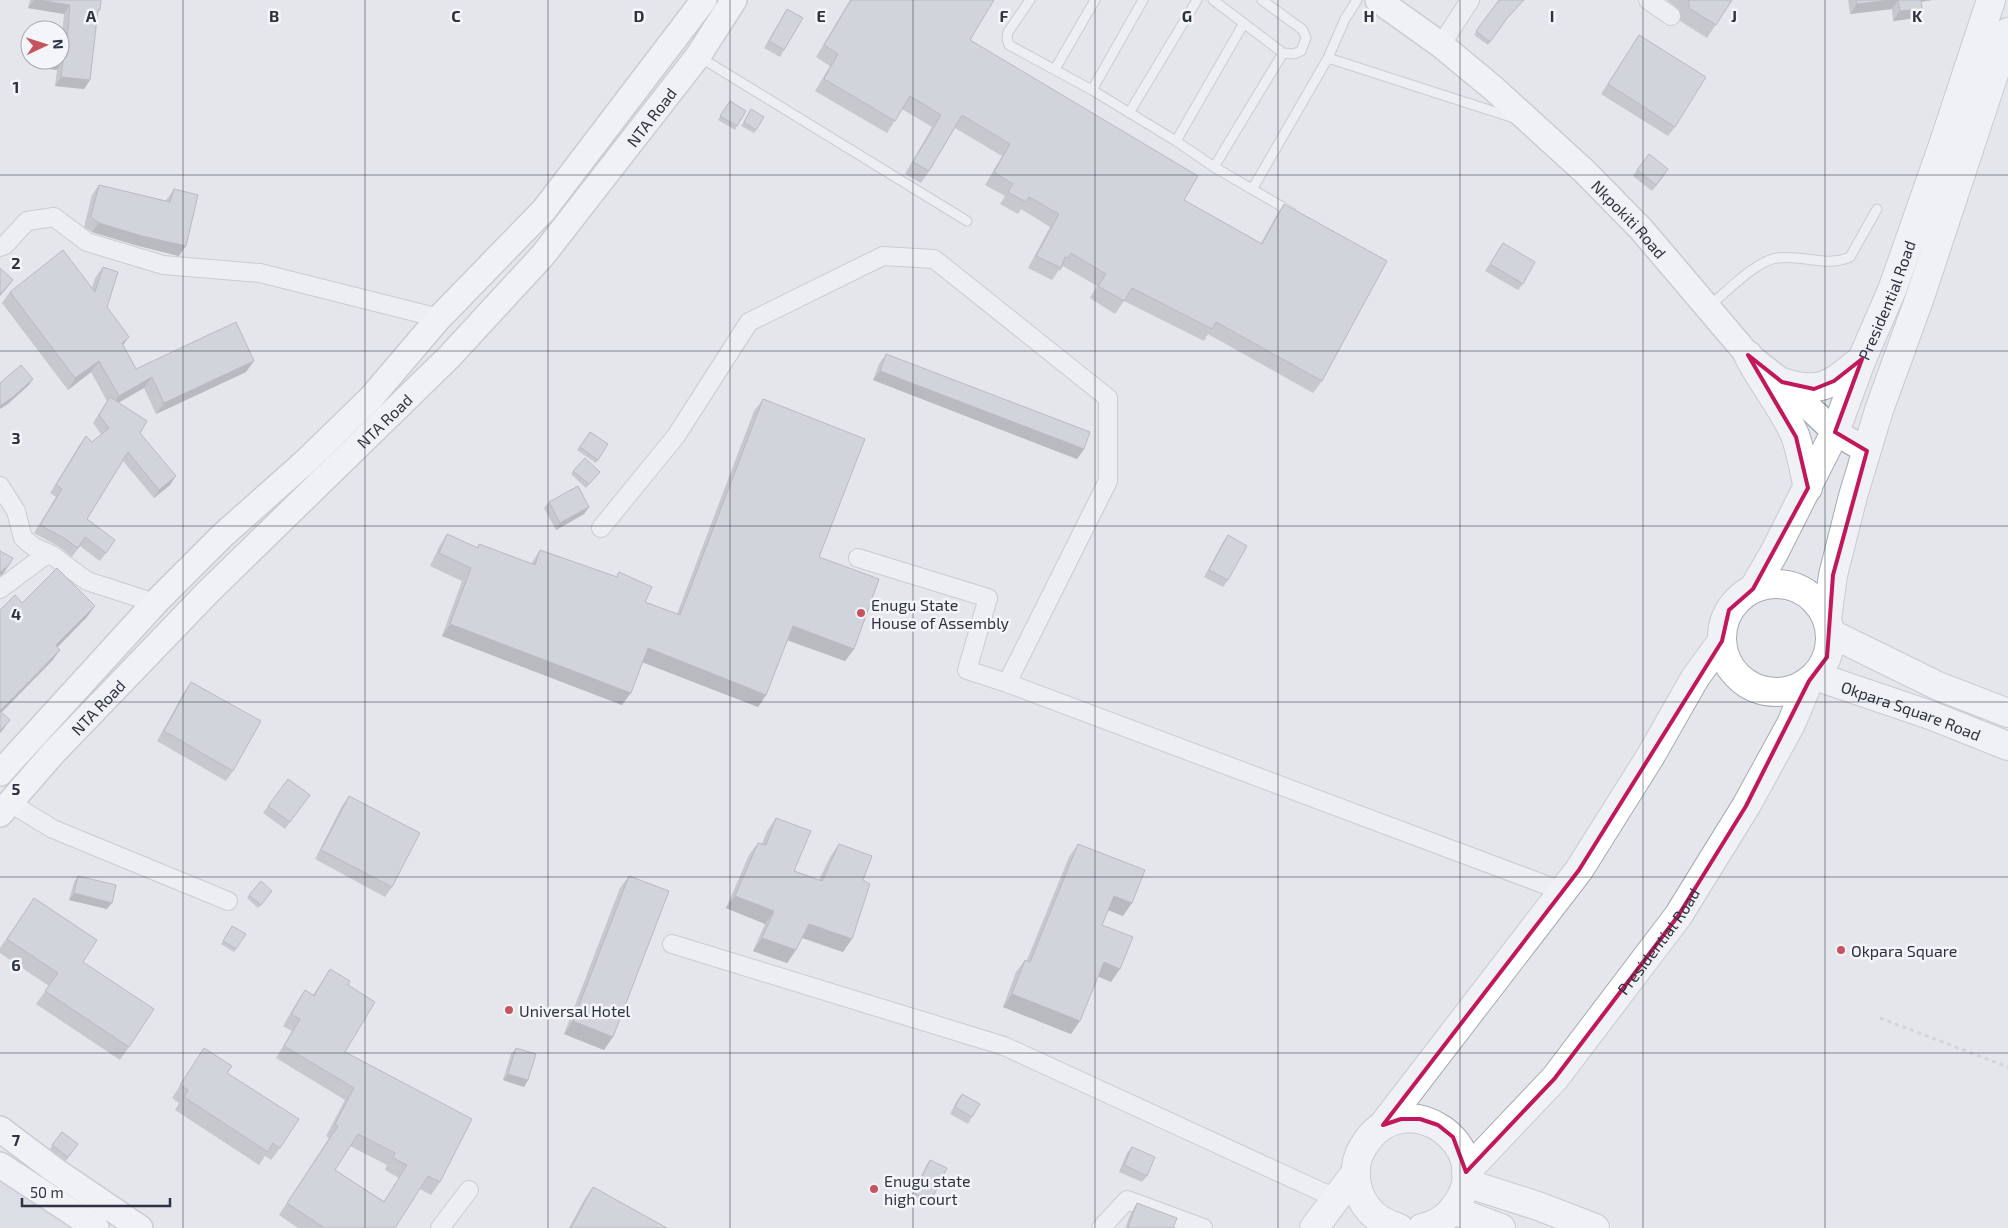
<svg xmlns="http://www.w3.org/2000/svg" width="2008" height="1228" font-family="'Exo 2',sans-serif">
	<rect width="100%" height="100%" fill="#e4e6eb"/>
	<!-- built -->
	<path fill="#d2d5dd" d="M0,1178L75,1228H0Z"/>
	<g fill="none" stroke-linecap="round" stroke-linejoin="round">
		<defs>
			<path id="lane" d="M1030,0L1008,32L1007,38L1009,45L1092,90L1176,141L1214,167L1291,212
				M1213,0L1283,53L1293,54L1301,51L1306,38L1303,30L1262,0
				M698,56L967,221
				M1328,58L1514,118
				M1055,69L1095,0
				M1092,90L1143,0
				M1129,113L1197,0
				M1176,141L1244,23
				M1214,167L1283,53
				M1253,188L1328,58L1345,19L1357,0
				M1708,307C1724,294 1757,260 1777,258C1801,254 1827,268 1850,257L1877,209"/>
			<path id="street" d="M1648,0L1671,16
				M1441,45L1470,0
				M0,247L5,245L27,221L54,217L87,242L163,265L260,273L439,318
				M0,486L16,511L23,538L34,547L52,555
				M601,528L676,436L749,322L883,256L934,259L1108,398V481L1007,683
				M858,558L988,598L967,670L1007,683L1562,891
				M0,589L43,557L52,555L87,581L155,603
				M10,803L53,829L228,901
				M672,944L1004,1046L1335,1198
				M440,1228L469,1190
				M1101,1228L1127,1200L1203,1228"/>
			<g id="secondary">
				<path id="s1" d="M1378,0L1441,45L1493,88L1584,171L1641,229L1748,355L1782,382L1835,432L1867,451"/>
				<path d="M0,773L155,603L223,535L304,463L370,399L439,318L544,210L704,0"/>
				<path id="s2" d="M0,814L54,752L208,592L449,357L543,255L698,56L734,0"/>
				<path d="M0,1129L53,1169L140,1228"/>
				<path d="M0,1165L96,1228"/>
			</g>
			<g id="primary">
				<path d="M1748,355C1762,383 1783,408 1795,435C1801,452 1804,471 1808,488"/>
				<path d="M1782,382C1822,395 1831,384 1862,359"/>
				<circle cx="1776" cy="638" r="54"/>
				<path id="s3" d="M1753,589L1774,553L1835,432L1862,359L1892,290L1942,148L1991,0"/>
				<path d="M1827,619L1833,575L1853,496L1879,410L1919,300L2008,32"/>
				<path d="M1830,633L1938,686L2008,713"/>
				<path id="s4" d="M1815,676L1930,715L2008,746"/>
				<path d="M1383,1125L1579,870L1650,757L1695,678L1722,641"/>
				<path id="s5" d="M1466,1172L1555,1078L1678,916L1746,806L1791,724L1809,681"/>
				<path d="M1466,1183L1538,1206L1595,1228"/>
				<path d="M1453,1210L1501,1228"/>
				<path d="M1314,1228L1356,1172"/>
				<path d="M1399,1228C1390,1225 1380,1221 1373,1214C1355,1197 1350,1168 1363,1147C1403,1079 1499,1146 1456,1205C1448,1217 1437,1225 1422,1228"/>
			</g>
		</defs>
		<!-- lane casing -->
		<use href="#lane" stroke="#a9adb5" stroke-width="11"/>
		<!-- street casing -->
		<use href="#street" stroke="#a9adb5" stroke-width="20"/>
		<!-- secondary casing -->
		<use href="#secondary" stroke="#a9adb5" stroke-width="28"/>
		<!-- primary casing -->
		<use href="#primary" stroke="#a4aab6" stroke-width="30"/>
		<!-- path -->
		<path stroke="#bec1c6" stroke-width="3" stroke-dasharray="4 4" stroke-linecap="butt" d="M1880,1018L2008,1067"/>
		<!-- lane -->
		<use href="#lane" stroke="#f7f8f9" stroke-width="9"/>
		<!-- street -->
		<use href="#street" stroke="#f7f8f9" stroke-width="18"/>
		<!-- secondary -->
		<use href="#secondary" stroke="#fff" stroke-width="25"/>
		<!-- primary -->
		<use href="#primary" stroke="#fff" stroke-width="28"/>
	</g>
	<!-- wall -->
	<path fill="#a2a4ac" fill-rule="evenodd" d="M30,0H101L100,10L97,14L90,80L84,89L55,86L57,70L41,68L42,60H60L64,14L28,8Z
		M850,0H994L970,40L1184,200L1261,243L1276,216L1284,204L1322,381L1313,393L1208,334L1204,341L1124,301L1115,314L1090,298L1097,286L1063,266L1060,271L1059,270L1052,280L1028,268L1050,227L1021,209L1018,214L1000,204L1005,196L985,185L1002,156L955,128L929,171L921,183L905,174L932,127L902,109L887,133L815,91L830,66L816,57Z
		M1499,0H1524L1506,20L1488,45L1474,35Z
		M1667,0H1732L1707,38L1680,21V11Z
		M1848,0H1932L1921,2L1922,9L1916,18L1893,21L1892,9L1850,14Z
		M787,9L784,50L780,57L764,48Z
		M1639,35L1675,127L1668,136L1601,94Z
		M730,101L737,126L735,130L718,120Z
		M749,113L764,117L754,133L741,126Z
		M1637,170L1664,176L1652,191L1633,176Z
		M99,185L166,201L167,199L174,189L179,256L135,245L92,232L84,227L92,195Z
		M1503,243L1523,284L1518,290L1485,271Z
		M103,267L107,307L123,345L136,369L246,372L156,414L144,388L119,402L140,433L170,485L154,498L123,461L87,519L115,540L100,561L80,546L72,557L58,546L34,533L56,497L50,493L80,444L86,436L92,442L101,434L93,423L107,401L91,372L68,390L2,303L10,292L92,288L95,278Z
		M886,354L1084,449L1077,459L873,380L879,364Z
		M763,399L819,557L854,649L845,661L787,640L766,695L758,707L643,662L622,705L442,636L462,581L430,566L439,547L447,534L477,548L479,544L531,564L540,550L616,577L619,572L645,602L677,614L754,411Z
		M590,432L608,444L596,463L577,450Z
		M573,471L600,472L586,488L571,474Z
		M549,502L589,507L584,514L556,530L544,508Z
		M1228,535V580L1223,587L1204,577L1223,542Z
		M191,682L233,771L226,781L157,741L184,692Z
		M288,779L310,795L285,829L263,813Z
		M349,796L392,887L385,897L315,859L342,806Z
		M776,818L794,871L819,880L830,857L839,844L863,880L843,952L802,938L796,950L787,963L753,951L765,924L726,908L749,855L758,843L762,844L767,831Z
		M1078,844L1123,916L1108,910L1102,925L1111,982L1098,976L1071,1034L1003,1007L1016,972L1025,960H1027L1069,857Z
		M78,876L107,909L69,900L74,882Z
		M629,876L604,1050L564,1034L620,888Z
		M270,894L258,908L247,898L249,895Z
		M34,898L83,962L129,1047L120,1060L36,1004L49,986L0,953V948Z
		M230,929L236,949L234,952L221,944Z
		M330,969L348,985L345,1052L440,1182L431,1195L420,1189L395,1228H298L279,1215L329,1138L326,1136L345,1100L276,1058L292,1031L283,1026L297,1002L305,990L313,995ZM350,1146L387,1165L385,1170L399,1178L384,1201L335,1170Z
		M204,1048L227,1073L280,1148L271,1160L265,1156L259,1165L175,1110L179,1103L172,1098Z
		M516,1048L528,1080L524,1087L503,1080L511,1054Z
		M962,1094L972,1117L968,1124L950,1114L957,1100Z
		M62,1132L78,1144L66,1161L50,1149Z
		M1132,1147L1147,1176L1142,1182L1119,1172L1127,1153Z
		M930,1160L931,1201L926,1208L910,1200L926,1166Z
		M593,1187L667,1228H569L584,1200Z
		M1137,1203L1173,1228H1125L1131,1213Z"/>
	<!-- shaded-wall -->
	<path fill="#84868c" d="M34,0H38L70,5L64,14L28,8Z
		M1892,0H1898L1892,9L1850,14L1857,4Z
		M1915,0H1932L1913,3Z
		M1922,9L1916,18L1893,21L1900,11Z
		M47,60H54L63,61L57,70L41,68Z
		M61,77L90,80L84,89L55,86Z
		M99,223L186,246L179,256L135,245L92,232Z
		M13,280L6,289L0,296V294Z
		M129,337L121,348L122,343Z
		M99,361L91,372L68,390L75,378Z
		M254,361L246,372L156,414L164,403Z
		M880,371L1084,449L1077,459L873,380Z
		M152,377L144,388L111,407L119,396Z
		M33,379L29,385L8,404L0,409V406Z
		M176,476L170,485L154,498L159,490Z
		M589,507L584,514L556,530L560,523Z
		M9,565L3,574L0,576V572Z
		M95,606L87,617L48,657L56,645Z
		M450,624L631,693L622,705L442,636Z
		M793,626L854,649L845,661L784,639Z
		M648,648L766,695L758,707L639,661Z
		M60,650L52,661L0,714V711Z
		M10,720L2,731L0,733V731Z
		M74,893L112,903L107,909L69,900Z
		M735,896L774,911L765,924L726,908Z
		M1114,896L1132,903L1123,916L1105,909Z
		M809,924L852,939L843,952L800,937Z
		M762,938L796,950L787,963L753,951Z
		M1104,962L1120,969L1111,982L1095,975Z
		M1012,994L1080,1021L1071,1034L1003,1007Z
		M573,1021L613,1037L604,1050L564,1034Z
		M508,1074L528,1080L524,1087L503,1080Z"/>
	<!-- building -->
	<path fill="#bcbfc8" stroke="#84868c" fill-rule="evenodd" d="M38,0H101L100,10H98L90,80L61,77L63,61L54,60H60V39L67,40L70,5Z
		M851,0H994L970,40L1198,176L1184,200L1262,244L1284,204L1387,261L1322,381L1216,322L1212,329L1132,288L1124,301L1098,286L1106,274L1071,253L1068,258L1065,257L1061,268L1036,256L1059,214L1029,197L1026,202L1008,192L1013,184L994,172L1010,144L962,115L929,171L913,162L941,115L910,96L895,121L824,79L838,54L824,45Z
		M1499,0H1524L1508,17L1490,42L1476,31Z
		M1689,0H1732L1716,25L1689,8Z
		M1856,0H1892L1857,4Z
		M1898,0H1921L1922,9L1900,11Z
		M787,9L803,18L784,50L769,41Z
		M1639,35L1706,77L1675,127L1608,84Z
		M730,101L746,111L737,126L720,116Z
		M751,109L764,117L756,130L744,122Z
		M1649,154L1668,169L1656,185L1637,170Z
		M99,185L170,202L174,189L198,195L186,246L142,236L99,223L91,217Z
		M1503,243L1535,262L1523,284L1490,264Z
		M63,250L95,292L103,267L118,272L107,307L129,337L122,343L136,369L236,322L254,361L164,403L152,377L119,396L99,361L75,378L10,292Z
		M0,268L13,280L0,294Z
		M886,354L1090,432L1084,449L880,371Z
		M21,365L33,379L13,397L0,406V383Z
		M110,397L147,421L140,433L176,476L159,490L128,452L87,519L115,540L106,553L85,537L78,548L64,538L40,525L62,489L56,485L86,436L92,442L109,428L99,415Z
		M763,399L865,439L819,557L879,579L854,649L793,626L766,695L648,648L631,693L450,624L471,568L439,553L447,534L478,548L479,544L535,565L540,550L617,577L619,572L652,587L645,602L680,615Z
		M590,432L608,444L598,460L580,447Z
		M585,458L600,472L589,484L573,471Z
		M578,486L589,507L560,523L549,502Z
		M1228,535L1247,546L1228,580L1209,570Z
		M0,551L13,558L9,565L0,572Z
		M57,568L95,606L56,645L60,650L0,711L10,720L0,731V610L15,595L22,603Z
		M191,682L261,721L233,771L164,731Z
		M288,779L310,795L290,822L268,806Z
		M349,796L420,833L392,887L321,850Z
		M776,818L811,831L794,871L822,881L839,844L872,856L863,880L870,884L852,939L809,924L796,950L762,938L774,911L735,896L758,843L766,845Z
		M1078,844L1145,870L1132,903L1114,896L1102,925L1133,937L1120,969L1104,962L1080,1021L1012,994L1025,960L1030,962Z
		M78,876L116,885L112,903L74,893Z
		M629,876L669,891L613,1037L573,1021Z
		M261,881L272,891L261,905L249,895Z
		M34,898L97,940L83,962L154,1009L129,1047L45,991L58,973L7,939Z
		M232,926L246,934L236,949L223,941Z
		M330,969L350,981L348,985L375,1002L345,1052L472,1119L440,1182L428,1176L395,1228H323V1227L287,1203L338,1126L335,1124L354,1088L284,1046L300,1019L291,1014L305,990L314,996ZM358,1134L395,1153L393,1158L407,1165L384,1202L335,1170Z
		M204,1048L232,1066L227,1073L299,1119L280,1148L273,1143L268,1152L184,1097L188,1090L180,1085Z
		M516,1048L536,1054L528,1080L508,1074Z
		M962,1094L980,1104L972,1117L955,1107Z
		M62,1132L78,1144L68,1157L52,1145Z
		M1132,1147L1155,1157L1147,1176L1124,1165Z
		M930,1160L947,1168L931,1201L914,1193Z
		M593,1187L667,1228H571Z
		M1137,1203L1177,1218L1173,1228H1128Z"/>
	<!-- marked area -->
	<path d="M0 0H2008V1228H0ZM1748,355L1782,382L1814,389L1834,381L1862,359L1835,432L1867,451L1833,575L1827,657L1809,681L1746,806L1678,916L1555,1078L1466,1172L1453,1137L1438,1125L1420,1119H1401L1383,1125L1579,870L1722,641L1729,610L1753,589L1808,488L1796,437Z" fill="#e4e6eb" fill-opacity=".55" fill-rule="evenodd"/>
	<path fill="none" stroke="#c2185b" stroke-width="4" stroke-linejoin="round" d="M1748,355L1782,382L1814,389L1834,381L1862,359L1835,432L1867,451L1833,575L1827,657L1809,681L1746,806L1678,916L1555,1078L1466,1172L1453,1137L1438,1125L1420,1119H1401L1383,1125L1579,870L1722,641L1729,610L1753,589L1808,488L1796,437Z"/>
	<!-- grid -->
	<path fill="none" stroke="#2d3342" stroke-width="1" stroke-opacity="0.55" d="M183,0V1228M365,0V1228M548,0V1228M730,0V1228M913,0V1228M1095,0V1228M1278,0V1228M1460,0V1228M1643,0V1228M1825,0V1228M0,175H2008M0,351H2008M0,526H2008M0,702H2008M0,877H2008M0,1053H2008"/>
	<!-- markers -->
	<g fill="#c6535e" stroke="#f4f5f8" stroke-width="2">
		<circle cx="861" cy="613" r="5"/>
		<circle cx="1841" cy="950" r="5"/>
		<circle cx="509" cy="1010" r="5"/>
		<circle cx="874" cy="1189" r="5"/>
	</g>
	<g text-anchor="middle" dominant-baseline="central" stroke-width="5" stroke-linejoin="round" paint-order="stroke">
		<!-- street labels -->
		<g font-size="16" fill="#2d3342" stroke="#f4f5f8">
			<text stroke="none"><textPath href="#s2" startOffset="955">NTA Road</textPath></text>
			<text stroke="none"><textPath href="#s1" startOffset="334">Nkpokiti Road</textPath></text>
			<text stroke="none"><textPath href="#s3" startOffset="319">Presidential Road</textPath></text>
			<text stroke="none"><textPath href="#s2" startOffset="550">NTA Road</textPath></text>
			<text stroke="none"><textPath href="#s2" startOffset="145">NTA Road</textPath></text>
			<text stroke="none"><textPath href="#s4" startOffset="102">Okpara Square Road</textPath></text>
			<text stroke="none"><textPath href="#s5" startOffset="301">Presidential Road</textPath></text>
		</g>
		<!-- poi labels -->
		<g font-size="16" fill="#2d3342" stroke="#f4f5f8" text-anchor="start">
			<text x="871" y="604">Enugu State<tspan x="871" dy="18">House of Assembly</tspan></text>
			<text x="1851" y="950">Okpara Square</text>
			<text x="519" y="1010">Universal Hotel</text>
			<text x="884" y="1180">Enugu state<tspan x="884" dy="18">high court</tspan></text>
		</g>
	</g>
	<g font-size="16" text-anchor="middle" font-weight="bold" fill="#2d3342" stroke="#f4f5f8" stroke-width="5" stroke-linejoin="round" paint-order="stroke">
		<text x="91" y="22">A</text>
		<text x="274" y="22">B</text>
		<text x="456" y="22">C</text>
		<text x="639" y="22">D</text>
		<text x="821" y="22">E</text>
		<text x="1004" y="22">F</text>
		<text x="1187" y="22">G</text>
		<text x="1369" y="22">H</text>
		<text x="1552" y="22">I</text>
		<text x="1734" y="22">J</text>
		<text x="1917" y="22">K</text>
		<text x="16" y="93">1</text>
		<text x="16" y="269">2</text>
		<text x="16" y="444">3</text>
		<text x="16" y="620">4</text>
		<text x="16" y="795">5</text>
		<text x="16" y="971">6</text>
		<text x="16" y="1146">7</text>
	</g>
	<!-- north arrow -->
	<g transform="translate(45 45) rotate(86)"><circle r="24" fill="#f4f5f8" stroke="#a4a7af"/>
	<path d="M0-4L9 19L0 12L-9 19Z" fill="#c6535e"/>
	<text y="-8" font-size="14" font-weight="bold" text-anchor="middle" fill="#2d3342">N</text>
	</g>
	<!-- scale -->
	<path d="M22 1198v8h148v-8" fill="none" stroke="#2d3342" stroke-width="2.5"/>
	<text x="30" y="1198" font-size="15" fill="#2d3342" stroke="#f4f5f8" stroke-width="4" paint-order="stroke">50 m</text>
</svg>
